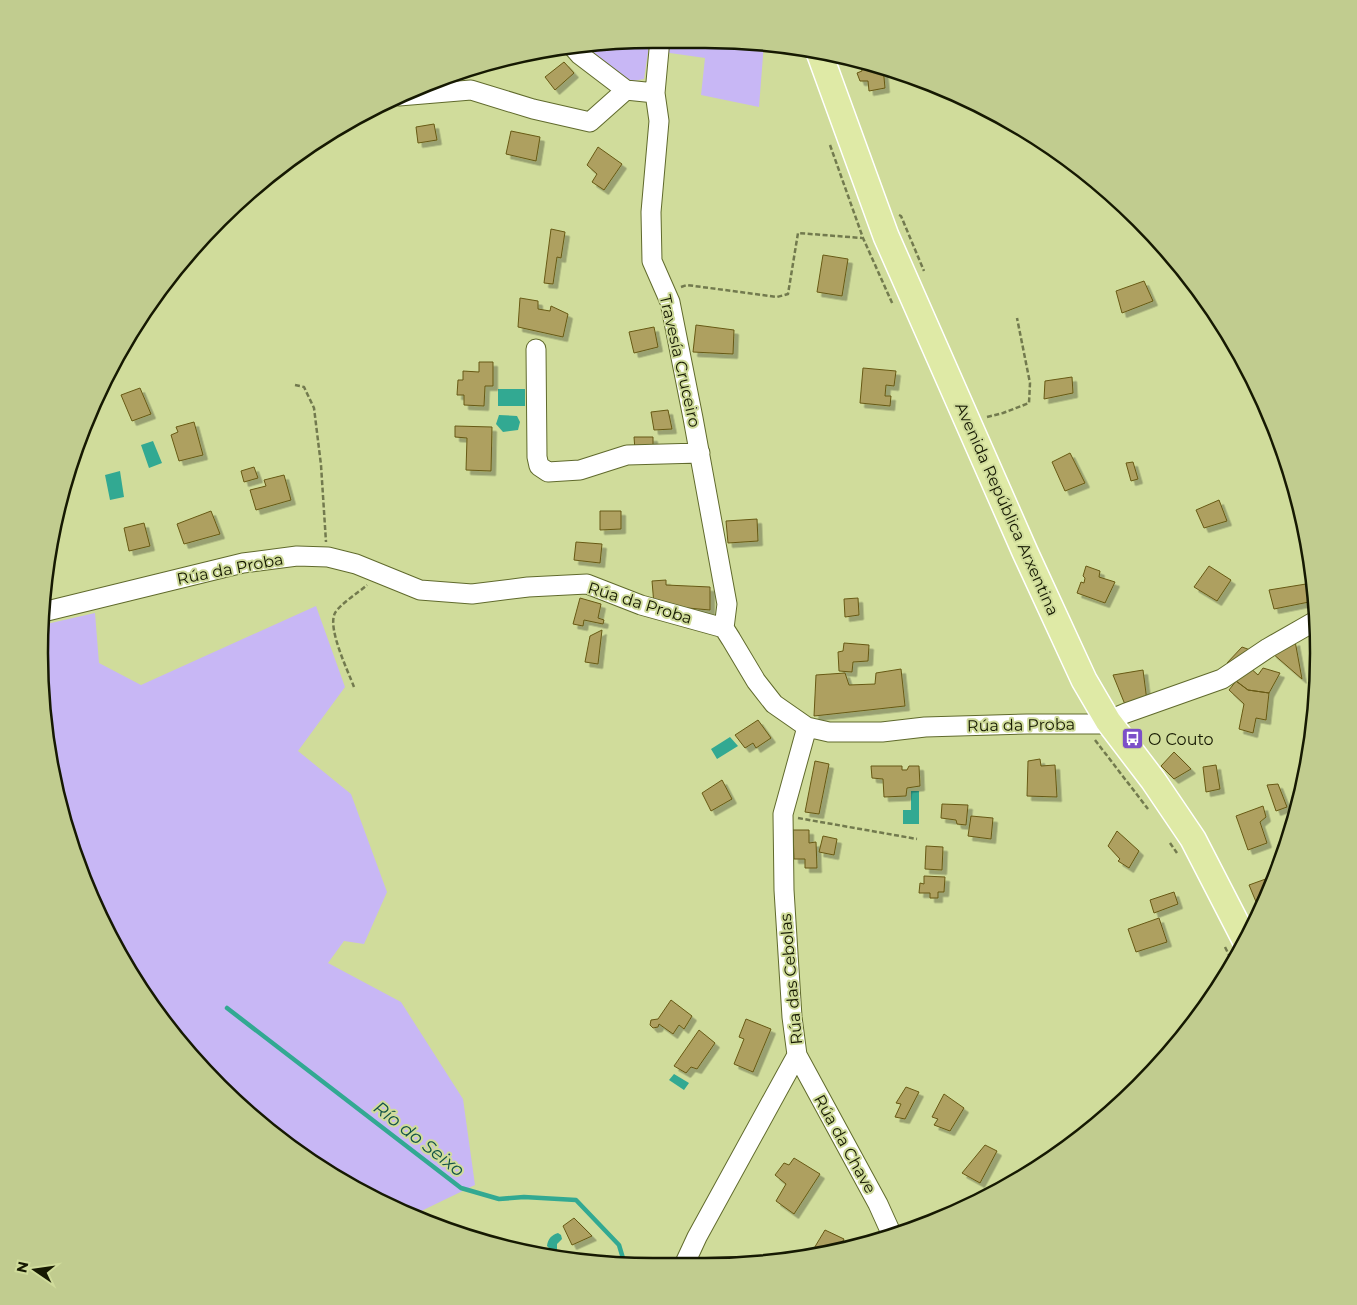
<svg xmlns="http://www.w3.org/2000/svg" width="1357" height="1305" font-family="Montserrat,sans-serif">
	<defs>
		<filter id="shadow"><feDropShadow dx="4.5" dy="4.5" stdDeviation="0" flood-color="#0004"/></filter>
	</defs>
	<rect width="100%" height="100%" fill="#d0dc9b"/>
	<!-- green -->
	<path fill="#c8b7f5" d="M650,39L644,79L627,82L581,46Z
		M665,39L764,43L759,107L701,95L705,58L663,52Z
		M316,606L345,687L298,751L351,794L387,892L364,944L344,941L328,963L401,1002L463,1099L475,1185L413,1215L381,1203L279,1139L191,1057L121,959L60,812L40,693L42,625L95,613L99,663L141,685Z"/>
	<!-- water -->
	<path fill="#32a992" d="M498,389H525V406H498Z
		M499,415L517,416L520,422L518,430L503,432L496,424Z
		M153,441L162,463L149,468L141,445Z
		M120,471L124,497L110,500L105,475Z
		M730,737L738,746L717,759L711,749Z
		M911,791H919V824H903V810H911Z
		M674,1074L689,1083L684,1090L669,1080Z
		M558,1233L561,1235L562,1239L557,1244V1252L552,1251L547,1246C548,1238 552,1235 558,1233Z"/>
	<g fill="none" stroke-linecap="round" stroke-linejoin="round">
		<!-- stream -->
		<path stroke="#32a992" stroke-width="4.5" d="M227,1008L461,1188L499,1199L524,1197L576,1200L619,1245L625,1265"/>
	</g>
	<!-- building -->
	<path fill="#aea060" stroke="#675914" filter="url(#shadow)" d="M564,62L574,73L555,90L545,77Z
		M860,62L883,67L885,88L869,91L868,81H860L857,73L862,71Z
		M434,124L437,140L418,143L416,127Z
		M511,131L540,137L536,161L506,154Z
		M598,147L622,164L604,190L592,182L597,174L587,165Z
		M551,229L565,232L561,258L557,257L553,284L544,283Z
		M823,255L848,259L842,296L817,292Z
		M1144,281L1153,301L1122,313L1116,291Z
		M520,298L538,301V309L550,311L551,306L568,314L563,337L518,327Z
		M696,325L734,330L733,354L693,352Z
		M654,327L658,347L634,353L629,332Z
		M479,362H493V386H485L484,406L464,405V395H457L458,380H463V371L479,372Z
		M863,368L896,371L894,386L886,385L885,396H891L890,406L860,403Z
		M1072,377L1073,393L1044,399L1045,381Z
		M140,388L151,414L132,421L121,395Z
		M668,410L672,429L654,430L651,412Z
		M194,422L203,455L179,461L171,435L178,432L176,427Z
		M455,426L492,427L491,471L466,470L467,438L455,437Z
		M634,437H653V450H635Z
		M1070,453L1085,483L1065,491L1052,462Z
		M1133,462L1138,479L1131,481L1126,463Z
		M254,467L258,478L244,482L241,471Z
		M284,475L291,500L256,510L250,490L266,486L264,480Z
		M1219,500L1227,521L1204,528L1196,510Z
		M211,511L220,534L184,544L177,524Z
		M600,511H621V529L600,530Z
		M757,519L758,541L728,543L726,521Z
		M144,523L150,546L129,551L124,528Z
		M576,542L602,544L600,563L574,560Z
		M1086,566L1100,571L1099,577L1115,582L1105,603L1077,593L1081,582L1084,583L1085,578L1083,576Z
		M1209,566L1231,580L1217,601L1194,587Z
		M666,580V585L710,587V610L654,605L652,581Z
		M1306,584L1309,602L1274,609L1269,590Z
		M580,598L601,604L598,618L604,620L603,624L584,620L583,626L573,624Z
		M858,598L859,615L845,617L844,599Z
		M602,630L598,664L585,662L590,636Z
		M1295,641L1302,679L1272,653Z
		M844,643L869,645L868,661L853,662L852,672L839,671L838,652L843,651Z
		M1242,647L1253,651L1230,666L1227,663Z
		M1248,666L1258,675L1263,668L1280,673L1269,693L1248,690L1236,681Z
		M901,669L905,706L814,716L816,675L845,673L849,685L875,684L876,673Z
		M1143,670L1147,701L1126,707L1113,675Z
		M1236,681L1248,690L1269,693L1266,720L1256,718L1253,733L1239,729L1244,704L1229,690Z
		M758,720L771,738L756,748L753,743L745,748L735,735Z
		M1174,752L1191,769L1174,779L1161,766Z
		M1040,759L1041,766L1055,765L1057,797L1027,796L1028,761Z
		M815,761L829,764L819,814L805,812Z
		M1216,765L1220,789L1206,792L1203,767Z
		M871,766H902V770H907L909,766H919L920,786L907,788L906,796L884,797L883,779L872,778Z
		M722,780L732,799L711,811L702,793Z
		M1278,784L1287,807L1276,811L1267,785Z
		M942,804L968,805L966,825L957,824L956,820L941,818Z
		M1263,806L1266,817L1260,822L1267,843L1248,850L1236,816Z
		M971,816L993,818L991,839L968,836Z
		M793,830H809V843L816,842L817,868H805V859H794Z
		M1117,831L1139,851L1129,868L1118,861L1120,859L1108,846Z
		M823,836L837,839L834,855L819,852Z
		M926,846L943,847L942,870L925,869Z
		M924,876L945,877L944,892H938V898H930V893H919L920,883L924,884Z
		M1274,876L1259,909L1249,885Z
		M1174,892L1178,904L1154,913L1150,900Z
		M1159,918L1167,942L1136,952L1128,929Z
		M671,1000L692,1016L684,1029L679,1025L673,1034L659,1024L658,1027L653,1028L650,1025L651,1020L658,1019Z
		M746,1019L771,1029L753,1072L734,1064L744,1039L739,1037Z
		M699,1030L715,1043L697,1069L691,1067L686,1073L674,1066Z
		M1141,1074L1147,1075L1139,1082Z
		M906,1087L919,1092L905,1119L895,1117L901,1104L896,1103Z
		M944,1094L964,1108L950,1131L934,1125L938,1119L932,1117Z
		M985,1145L997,1151L980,1183L962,1173Z
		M794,1158L820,1174L794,1214L776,1201L786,1184L775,1175L784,1163L789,1165Z
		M574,1218L592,1236L572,1245L563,1226Z
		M825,1230L844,1239L839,1249L816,1253L813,1250Z"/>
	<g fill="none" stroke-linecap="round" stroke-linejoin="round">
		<defs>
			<path id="minor" d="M660,39L655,93L659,121L651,212L652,261L670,302L693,418L727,604L724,628
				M573,47L580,55L626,90
				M399,96L471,90L533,109L590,122L626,90L655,93
				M536,349L537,457L539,466L548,472L580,470L627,455L700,453
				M43,612L243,563L297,556L328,557L356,564L420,590L472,594L528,587L587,584L641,605L724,628L731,639L756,681L774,704L807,727L829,732H882L925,727L1027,724H1100L1126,713L1222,679L1268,648L1317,620
				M797,1055L878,1204L892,1235
				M684,1265L697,1237L797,1055L792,1017L784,890L783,814L807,727"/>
			<path id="major" d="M819,52L886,236L1025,552L1084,680L1108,721L1153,780L1193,839L1245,940"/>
		</defs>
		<!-- minor casing -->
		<use href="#minor" stroke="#606a2c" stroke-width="21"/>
		<!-- major casing -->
		<use href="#major" stroke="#fff" stroke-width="28"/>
		<!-- path -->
		<path stroke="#727a4e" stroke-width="2.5" stroke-dasharray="5 2.5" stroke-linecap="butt" d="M830,145L863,238L893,305
			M899,215L901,216L924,271
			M681,287L687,285L777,297L788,294L798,233L862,238
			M295,385L304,387L314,408L321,465L326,542
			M987,417L1003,413L1029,403L1030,383L1017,318
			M354,687C348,671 327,628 335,613C340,604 358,593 367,585
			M1095,740L1148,809
			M798,818L917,839
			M1170,843L1177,853
			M1225,947L1233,963"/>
		<!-- minor -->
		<use href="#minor" stroke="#fff" stroke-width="19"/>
		<!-- major -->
		<use href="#major" stroke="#dfeaa6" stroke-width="25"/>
	</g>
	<!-- icons -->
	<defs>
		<symbol id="bus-square" viewBox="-11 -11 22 22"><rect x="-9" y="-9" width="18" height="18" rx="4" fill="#7c4fc8" stroke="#d0dc9b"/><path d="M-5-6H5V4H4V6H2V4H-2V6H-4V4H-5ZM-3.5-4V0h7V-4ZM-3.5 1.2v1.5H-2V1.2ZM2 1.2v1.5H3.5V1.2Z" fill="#fff"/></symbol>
	</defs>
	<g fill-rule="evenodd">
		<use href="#bus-square" x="1120" y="726" width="25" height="25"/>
	</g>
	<g text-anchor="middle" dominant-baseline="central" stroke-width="4" stroke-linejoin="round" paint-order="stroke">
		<!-- street labels -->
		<g font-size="16" fill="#161902" stroke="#d0dc9b">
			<text transform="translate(680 361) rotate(77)">Travesía Cruceiro</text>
			<text transform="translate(1007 509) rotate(66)">Avenida República Arxentina</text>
			<text transform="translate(230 569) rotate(-11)">Rúa da Proba</text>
			<text transform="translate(640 603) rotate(17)">Rúa da Proba</text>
			<text transform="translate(1021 725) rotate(-1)">Rúa da Proba</text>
			<text transform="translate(791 979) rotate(-95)">Rúa das Cebolas</text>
			<text transform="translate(845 1144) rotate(61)">Rúa da Chave</text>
		</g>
		<!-- poi labels -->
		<g font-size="16" fill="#161902" stroke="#d0dc9b" text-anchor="start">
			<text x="1148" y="739">O Couto</text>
		</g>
		<!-- water labels -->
		<g font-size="18" font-style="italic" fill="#135347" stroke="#d0dc9b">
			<text transform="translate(419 1139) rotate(38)">Río do Seixo</text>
		</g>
	</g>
	<!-- crop -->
	<path d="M0 0H1357V1305H0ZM653 48H705A605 605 0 0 1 1310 653V653A605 605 0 0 1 705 1258H653A605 605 0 0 1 48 653V653A605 605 0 0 1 653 48Z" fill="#c1cc8f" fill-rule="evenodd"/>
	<path fill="none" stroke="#161902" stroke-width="2.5" d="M653 48H705A605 605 0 0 1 1310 653V653A605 605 0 0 1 705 1258H653A605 605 0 0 1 48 653V653A605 605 0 0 1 653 48Z"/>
	<!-- north arrow -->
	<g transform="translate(35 1270) rotate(283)" stroke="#d0dc9b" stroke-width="4" paint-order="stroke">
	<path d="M0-4L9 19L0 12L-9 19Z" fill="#161902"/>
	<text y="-8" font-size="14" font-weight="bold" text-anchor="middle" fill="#161902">N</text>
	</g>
</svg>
